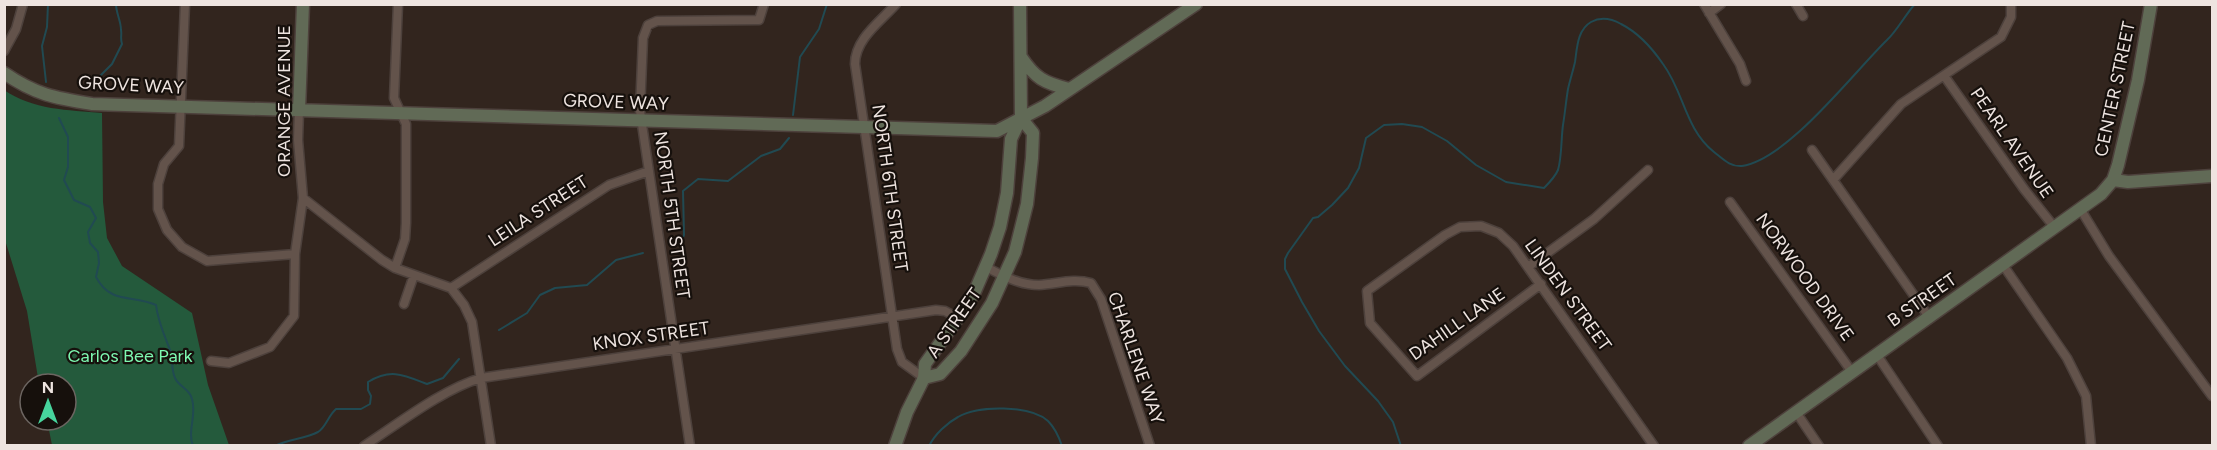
<svg xmlns="http://www.w3.org/2000/svg" width="2217" height="450" font-family="Figtree,sans-serif">
	<rect width="100%" height="100%" fill="#32251e"/>
	<!-- park -->
	<path fill="#245a3c" d="M4,90C33,110 68,110 102,113L103,202L107,238L122,266L192,313L208,385L229,445H52L47,420H66V384H39L27,311L5,240Z"/>
	<g fill="none" stroke-linecap="round" stroke-linejoin="round">
		<!-- stream -->
		<path stroke="#214a52" stroke-width="2" d="M46,82L42,46L47,27L48,4
			M94,82L112,64L122,44C120,38 122,35 121,30C121,21 116,13 116,4
			M793,115L800,57L819,29L827,4
			M59,118L68,137V167L64,180L74,200L90,207L96,218L88,232L90,243L98,252L99,263L96,277C111,305 132,294 156,305C158,322 164,334 170,350C173,359 171,369 175,378C179,387 190,389 192,399C197,415 187,431 193,446
			M681,243L684,235L683,191L698,179L728,181L761,156L780,149L789,138
			M499,330L527,313L540,295L555,288L587,285L616,260L643,253
			M275,446C288,439 305,439 318,432C326,427 328,416 336,409H361L370,404L371,396L368,390V382C391,368 404,375 427,384L443,378L459,359
			M929,446C935,434 947,423 958,417C978,405 1030,405 1048,421C1055,428 1059,437 1062,446
			M1401,446L1393,422L1378,401L1345,366L1319,331L1302,302L1285,269V259L1288,253L1313,218L1318,217L1332,205L1348,188L1359,168L1366,138L1384,125L1402,124L1422,127L1447,141L1476,165L1506,182L1544,188C1550,182 1555,177 1558,170C1562,156 1561,139 1563,125C1565,113 1566,101 1568,89C1570,80 1573,71 1575,62C1577,49 1577,30 1591,22C1602,16 1612,19 1621,24C1639,33 1652,48 1663,64C1684,92 1685,129 1714,152C1723,159 1730,167 1742,166C1788,159 1853,73 1887,40C1897,31 1905,15 1915,4"/>
		<defs>
			<path id="street" d="M185,4L179,146L164,164L158,184V209L167,230L182,247L207,261L295,254
				M896,4C880,22 855,39 855,64L897,349L902,362L924,378
				M1704,4L1740,64L1746,81
				M1796,4L1803,16
				M1709,13L1721,4
				M4,51L16,29L23,4
				M1945,77L2024,189L2055,228
				M1812,150L1929,317
				M1833,180L1901,104L2001,37L2011,17V4
				M303,198L382,260L395,268L451,288L464,305L472,322L491,446
				M1730,202L1852,372
				M2081,210L2109,256L2212,396
				M2003,265L2067,358L2086,396L2091,446
				M986,267C1003,276 1020,285 1039,285C1057,284 1073,278 1091,283L1101,299L1150,446
				M1528,267L1594,219L1648,170
				M395,268L405,239L406,223V124L394,98L398,4
				M1541,284L1417,376L1370,323L1367,291L1445,235L1460,227L1481,226L1499,233L1513,246L1654,446
				M451,288L609,185L649,171
				M404,304L414,275
				M1877,355L1938,446
				M211,361L229,363L270,347L294,316L295,254L303,198L298,140L299,110
				M1796,412L1819,446
				M364,446C398,424 443,389 481,378L936,310L945,311L958,318
				M690,446L640,111L643,38L648,25L657,21L759,20L764,4"/>
			<path id="secondary" d="M1021,57C1035,78 1044,83 1069,89
				M4,73C36,95 55,98 92,104L997,131L1045,106L1196,4
				M299,110L303,4
				M2113,180L2128,182L2212,176
				M924,378L940,374L961,351L992,303L1015,252L1027,204L1032,158L1033,133L1021,118
				M895,446L907,412L924,378L925,364L958,318L975,291L991,254L1000,227L1007,193L1011,139L1021,118L1020,4
				M1749,446L2101,194L2113,180L2118,165L2138,80L2151,4"/>
		</defs>
		<!-- street casing -->
		<use href="#street" stroke="#4d413c" stroke-width="11"/>
		<!-- secondary casing -->
		<use href="#secondary" stroke="#4d413c" stroke-width="15"/>
		<!-- street -->
		<use href="#street" stroke="#63534b" stroke-width="8"/>
		<!-- secondary -->
		<use href="#secondary" stroke="#616a56" stroke-width="12"/>
	</g>
	<g text-anchor="middle" dominant-baseline="central" stroke-width="4.5" stroke-linejoin="round" paint-order="stroke">
		<!-- street labels -->
		<g font-size="18" fill="#eee4e0" stroke="#16100c">
			<text transform="translate(131 85) rotate(3)">GROVE WAY</text>
			<text transform="translate(2115 89) rotate(-78)">CENTER STREET</text>
			<text transform="translate(284 101) rotate(-90)">ORANGE AVENUE</text>
			<text transform="translate(616 102) rotate(2)">GROVE WAY</text>
			<text transform="translate(2012 143) rotate(55)">PEARL AVENUE</text>
			<text transform="translate(890 188) rotate(82)">NORTH 6TH STREET</text>
			<text transform="translate(538 211) rotate(-33)">LEILA STREET</text>
			<text transform="translate(672 215) rotate(82)">NORTH 5TH STREET</text>
			<text transform="translate(1805 277) rotate(54)">NORWOOD DRIVE</text>
			<text transform="translate(1568 295) rotate(54)">LINDEN STREET</text>
			<text transform="translate(1922 300) rotate(-35)">B STREET</text>
			<text transform="translate(954 323) rotate(-55)">A STREET</text>
			<text transform="translate(1457 324) rotate(-35)">DAHILL LANE</text>
			<text transform="translate(651 336) rotate(-8)">KNOX STREET</text>
			<text transform="translate(1136 358) rotate(71)">CHARLENE WAY</text>
		</g>
		<!-- park labels -->
		<g font-size="18" fill="#7ef8b1" stroke="#16100c">
			<text x="130" y="356">Carlos Bee Park</text>
		</g>
	</g>
	<!-- border -->
	<rect width="2217" height="450" fill="none" stroke="#eee4e0" stroke-width="12"/>
	<!-- north arrow -->
	<g transform="translate(48 402)"><circle r="28" fill="#16100c" stroke="#6c6561" stroke-width="1.5"/>
	<path d="M0-4.5L10 22L0 15L-10 22Z" fill="#47d49d"/>
	<text y="-9" font-size="16" font-weight="bold" text-anchor="middle" fill="#eee4e0">N</text>
	</g>
</svg>
